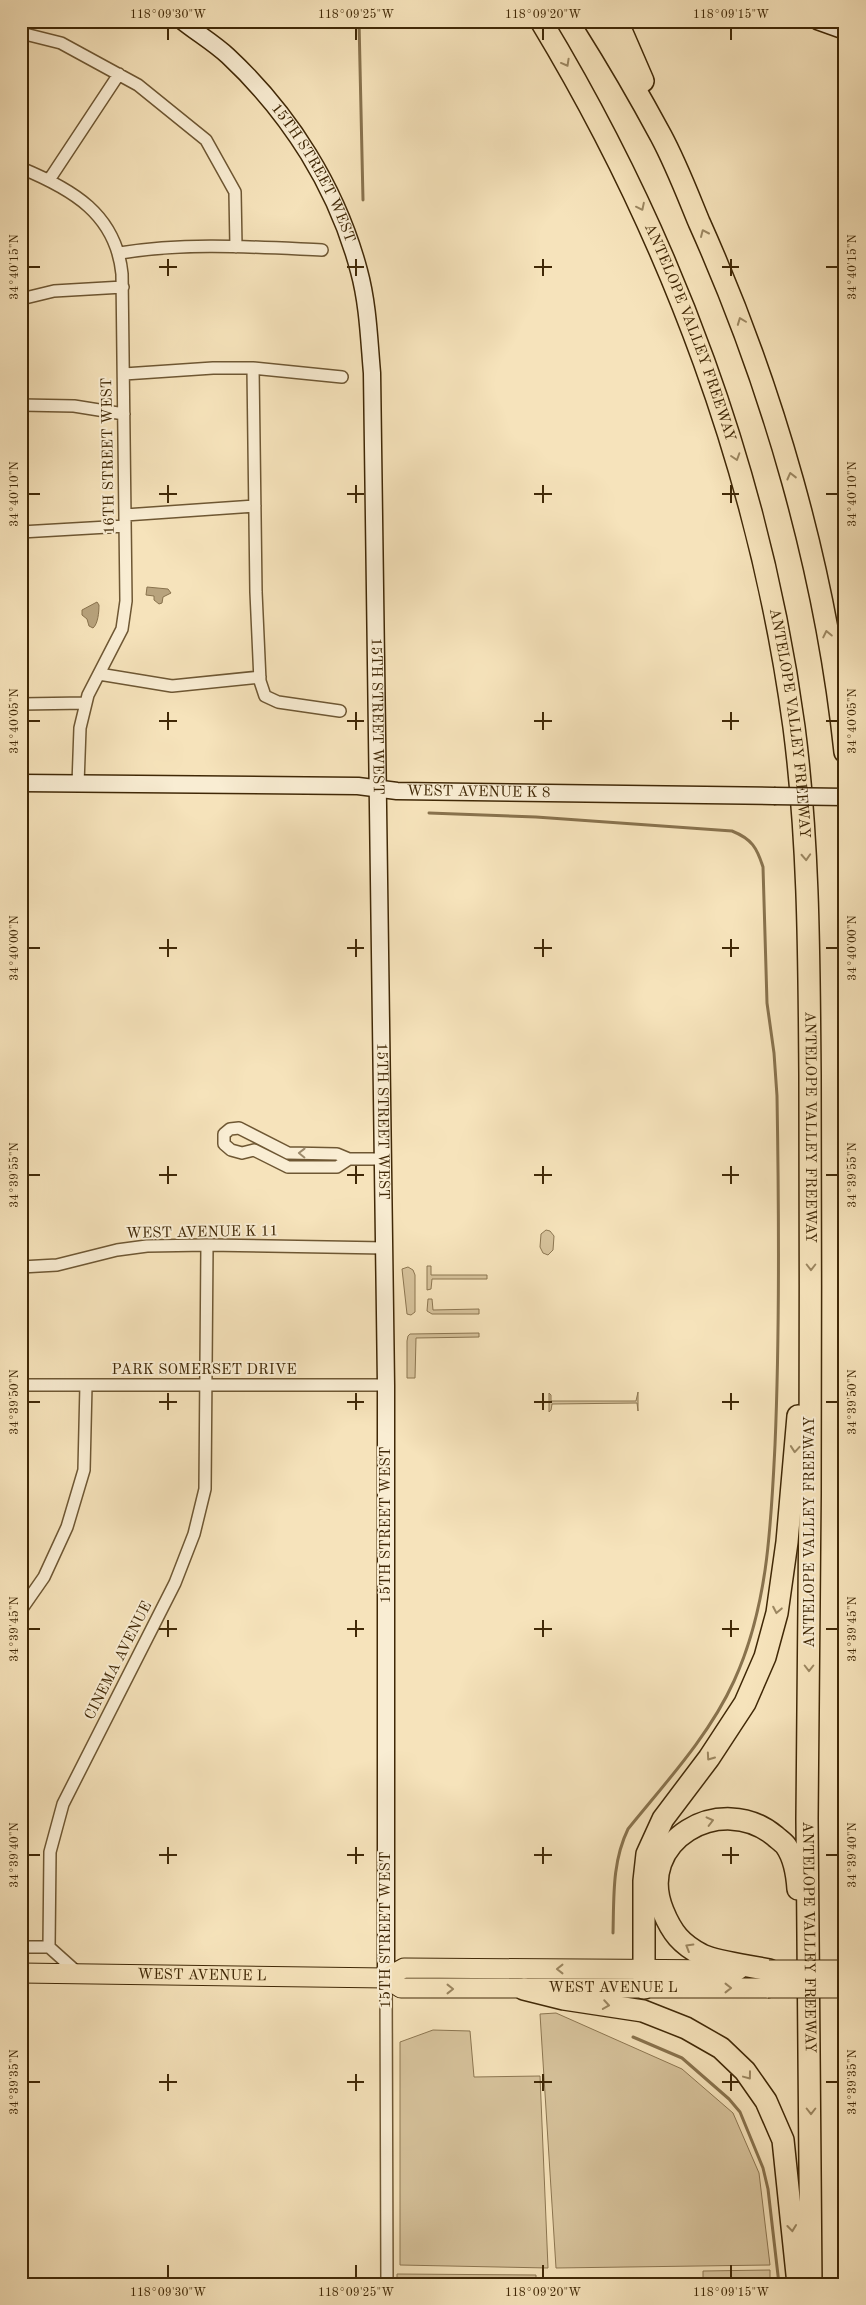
<svg xmlns="http://www.w3.org/2000/svg" width="866" height="2305" font-family="'Old Standard TT',serif">
	<rect width="100%" height="100%" fill="#f6e3bb"/>
	<filter id="stains"><feTurbulence type="fractalNoise" baseFrequency=".004" numOctaves="4"/><feColorMatrix values="0 0 0 0 .2 0 0 0 0 .09 0 0 0 0 .02 0 0 0 .5 -.17"/></filter>
	<radialGradient id="worn" r=".72"><stop offset=".6" stop-color="#630" stop-opacity="0"/><stop offset="1" stop-color="#630" stop-opacity=".3"/></radialGradient>
	<!-- green -->
	<path fill="#d7c39c" stroke="#8c7651" d="M546,1230L550,1231L554,1236L553,1250L548,1255L543,1253L540,1247L541,1234Z
		M427,1266H431V1275H487V1279H432L431,1289L427,1290Z
		M408,1267L413,1270L415,1275V1312L411,1315L407,1314L402,1269Z
		M428,1299H432L433,1310L479,1309V1314H432L427,1311Z
		M479,1333V1337L416,1338L415,1378H407V1341L408,1336L410,1334Z
		M638,1392V1411L637,1403L552,1404L551,1410L549,1412V1393L551,1395V1401H636Z
		M556,2013L682,2069L733,2113L759,2173L770,2265L556,2268L540,2014Z
		M433,2030L470,2031L474,2077L540,2076L548,2268L400,2265V2042Z
		M770,2270V2284H703V2271Z
		M397,2274L536,2275V2284H397Z"/>
	<!-- water -->
	<path fill="#b8a37d" stroke="#88724d" d="M147,587L168,589L171,593L163,597L162,603L159,604L154,600V596L146,595Z
		M97,602L99,605C99,612 98,624 93,628L89,626L87,619L82,615V610Z"/>
	<g fill="none" stroke-linecap="round" stroke-linejoin="round">
		<!-- stream -->
		<path stroke="#88724d" stroke-width="3" d="M359,21L363,200
			M429,813L536,817L732,831C752,839 757,848 763,867L767,1003L774,1053L777,1096C779,1212 780,1329 775,1445C771,1525 768,1607 734,1681C709,1736 666,1782 628,1829C612,1862 614,1897 613,1933
			M633,2037L682,2058L729,2099L740,2112L763,2168L768,2189L779,2284"/>
		<defs>
			<path id="street" d="M21,33L61,43L138,85L206,140L235,192L236,247
				M21,168C72,189 116,214 122,274L126,601L122,629L88,695L80,728L78,784
				M49,180L119,74
				M120,253C186,242 255,247 322,250
				M21,299L54,291L123,287
				M253,368L256,592L260,681L265,696L278,702L340,711
				M124,374L213,368H253L342,377
				M21,405L74,406L124,414
				M125,515L255,506
				M21,532L125,526
				M99,674L172,686L260,677
				M21,704L86,703
				M349,1159L337,1167H288L254,1150L242,1153L231,1150L224,1144V1134L230,1129L239,1128L288,1153L337,1154L349,1159H383
				M21,1267L57,1265L117,1250L147,1246L207,1245L385,1248
				M21,1385H386
				M21,1610L44,1577L67,1527L84,1470L86,1385
				M21,1947H49L78,1973
				M49,1947L50,1852L63,1804L175,1583L194,1534L205,1489L207,1245
				M386,1978L387,2284"/>
			<g id="secondary">
				<path id="s1" d="M182,21C197,33 214,43 228,56C290,114 337,188 359,271C368,304 369,339 372,373L386,1385V1978"/>
				<path d="M817,21L845,31"/>
				<path id="s2" d="M21,783L358,786L397,791L774,796"/>
			</g>
			<g id="primary">
				<path id="s3" d="M21,1973L386,1978L404,1968L738,1970"/>
				<path id="s4" d="M386,1978L401,1988H768"/>
			</g>
			<g id="highway">
				<path id="s5" d="M541,21C672,238 760,476 794,727C809,843 809,959 810,1075C810,1215 811,1354 810,1494C809,1602 807,1710 807,1819C809,1974 811,2129 811,2284"/>
				<path d="M594,21C618,59 640,97 661,136C676,164 687,193 699,222C773,387 826,571 845,752"/>
				<path d="M617,21L643,81"/>
				<path d="M769,1970C751,1966 717,1962 702,1955C681,1944 672,1933 663,1911C634,1841 721,1791 775,1836C778,1839 783,1842 786,1846C795,1859 797,1874 798,1889"/>
				<path d="M644,1988V1881L647,1854L663,1819L709,1758L745,1703L765,1657L777,1613L787,1542L798,1416"/>
				<path d="M524,1989L564,1999L643,2011L686,2028L721,2048L745,2071L766,2101L783,2140L798,2284"/>
			</g>
		</defs>
		<!-- street casing -->
		<use href="#street" stroke="#6e5733" stroke-width="14"/>
		<!-- secondary casing -->
		<use href="#secondary" stroke="#402806" stroke-width="19"/>
		<!-- primary casing -->
		<use href="#primary" stroke="#402806" stroke-width="21"/>
		<!-- highway casing -->
		<use href="#highway" stroke="#402806" stroke-width="24"/>
		<!-- street -->
		<use href="#street" stroke="#f9edd3" stroke-width="11"/>
		<!-- secondary -->
		<use href="#secondary" stroke="#f9edd3" stroke-width="16"/>
		<!-- primary -->
		<use href="#primary" stroke="#f6e3bb" stroke-width="19"/>
		<!-- highway -->
		<use href="#highway" stroke="#f6e3bb" stroke-width="21"/>
		<defs>
			<path id="secondary-bridge" d="M774,796L845,797"/>
			<path id="primary-bridge" d="M769,1970H845
				M768,1988H845"/>
		</defs>
		<!-- secondary-bridge casing -->
		<use href="#secondary-bridge" stroke="#402806" stroke-width="19" stroke-linecap="butt"/>
		<!-- primary-bridge casing -->
		<use href="#primary-bridge" stroke="#402806" stroke-width="21" stroke-linecap="butt"/>
		<!-- secondary-bridge -->
		<use href="#secondary-bridge" stroke="#f9edd3" stroke-width="16"/>
		<!-- primary-bridge -->
		<use href="#primary-bridge" stroke="#f6e3bb" stroke-width="19"/>
	</g>
	<!-- one-way arrows -->
	<defs><path id="oneway-chevron" d="M-2-3.5L2.5 0L-2 3.5" fill="none" stroke-width="1.6" stroke-linecap="round" stroke-linejoin="round" transform="scale(1.25)"/></defs>
	<g stroke="#9b8660">
		<use href="#oneway-chevron" transform="translate(566 63) rotate(61)"/>
		<use href="#oneway-chevron" transform="translate(641 207) rotate(64)"/>
		<use href="#oneway-chevron" transform="translate(704 233) rotate(-114)"/>
		<use href="#oneway-chevron" transform="translate(741 321) rotate(-111)"/>
		<use href="#oneway-chevron" transform="translate(736 457) rotate(72)"/>
		<use href="#oneway-chevron" transform="translate(791 476) rotate(-104)"/>
		<use href="#oneway-chevron" transform="translate(827 634) rotate(-102)"/>
		<use href="#oneway-chevron" transform="translate(806 857) rotate(87)"/>
		<use href="#oneway-chevron" transform="translate(811 1267) rotate(90)"/>
		<use href="#oneway-chevron" transform="translate(795 1449) rotate(95)"/>
		<use href="#oneway-chevron" transform="translate(777 1610) rotate(101)"/>
		<use href="#oneway-chevron" transform="translate(809 1668) rotate(90)"/>
		<use href="#oneway-chevron" transform="translate(710 1757) rotate(125)"/>
		<use href="#oneway-chevron" transform="translate(710 1821) rotate(-14)"/>
		<use href="#oneway-chevron" transform="translate(689 1947) rotate(-149)"/>
		<use href="#oneway-chevron" transform="translate(560 1969) rotate(-180)"/>
		<use href="#oneway-chevron" transform="translate(728 1988)"/>
		<use href="#oneway-chevron" transform="translate(450 1989)"/>
		<use href="#oneway-chevron" transform="translate(606 2005) rotate(9)"/>
		<use href="#oneway-chevron" transform="translate(748 2076) rotate(53)"/>
		<use href="#oneway-chevron" transform="translate(811 2111) rotate(90)"/>
		<use href="#oneway-chevron" transform="translate(792 2228) rotate(84)"/>
	</g>
	<use stroke="#9c8a6c" href="#oneway-chevron" transform="translate(302 1153) rotate(-179)"/>
	<!-- ticks -->
	<path fill="none" stroke="#402806" stroke-width="2" d="M168,28V40M356,28V40M543,28V40M731,28V40M168,259V276M356,259V276M543,259V276M731,259V276M28,267H40M159,267H177M347,267H364M534,267H552M722,267H739M826,267H838M168,485V503M356,485V503M543,485V503M731,485V503M28,494H40M159,494H177M347,494H364M534,494H552M722,494H739M826,494H838M168,712V730M356,712V730M543,712V730M731,712V730M28,721H40M159,721H177M347,721H364M534,721H552M722,721H739M826,721H838M168,939V957M356,939V957M543,939V957M731,939V957M28,948H40M159,948H177M347,948H364M534,948H552M722,948H739M826,948H838M168,1166V1184M356,1166V1184M543,1166V1184M731,1166V1184M28,1175H40M159,1175H177M347,1175H364M534,1175H552M722,1175H739M826,1175H838M168,1393V1410M356,1393V1410M543,1393V1410M731,1393V1410M28,1402H40M159,1402H177M347,1402H364M534,1402H552M722,1402H739M826,1402H838M168,1620V1637M356,1620V1637M543,1620V1637M731,1620V1637M28,1629H40M159,1629H177M347,1629H364M534,1629H552M722,1629H739M826,1629H838M168,1847V1864M356,1847V1864M543,1847V1864M731,1847V1864M28,1855H40M159,1855H177M347,1855H364M534,1855H552M722,1855H739M826,1855H838M168,2074V2091M356,2074V2091M543,2074V2091M731,2074V2091M28,2082H40M159,2082H177M347,2082H364M534,2082H552M722,2082H739M826,2082H838M168,2265V2278M356,2265V2278M543,2265V2278M731,2265V2278"/>
	<g text-anchor="middle" dominant-baseline="central" stroke-width="4" stroke-linejoin="round" paint-order="stroke">
		<!-- street labels -->
		<g font-size="15" fill="#402806" stroke="#f9edd3">
			<text stroke="none"><textPath href="#s1" startOffset="204">15TH STREET WEST</textPath></text>
			<text stroke="none"><textPath href="#s5" startOffset="346">ANTELOPE VALLEY FREEWAY</textPath></text>
			<text transform="translate(109 456) rotate(-91)">16TH STREET WEST</text>
			<text stroke="none"><textPath href="#s1" startOffset="759">15TH STREET WEST</textPath></text>
			<text stroke="none"><textPath href="#s5" startOffset="751">ANTELOPE VALLEY FREEWAY</textPath></text>
			<text stroke="none"><textPath href="#s2" startOffset="458">WEST AVENUE K 8</textPath></text>
			<text stroke="none"><textPath href="#s1" startOffset="1164">15TH STREET WEST</textPath></text>
			<text stroke="none"><textPath href="#s5" startOffset="1156">ANTELOPE VALLEY FREEWAY</textPath></text>
			<text transform="translate(202 1233) rotate(-1)">WEST AVENUE K 11</text>
			<text x="204" y="1370">PARK SOMERSET DRIVE</text>
			<text transform="translate(386 1525) rotate(-90)">15TH STREET WEST</text>
			<text transform="translate(810 1532) rotate(-90)">ANTELOPE VALLEY FREEWAY</text>
			<text transform="translate(119 1661) rotate(-63)">CINEMA AVENUE</text>
			<text transform="translate(386 1930) rotate(-90)">15TH STREET WEST</text>
			<text stroke="none"><textPath href="#s5" startOffset="1966">ANTELOPE VALLEY FREEWAY</textPath></text>
			<text stroke="none"><textPath href="#s3" startOffset="181">WEST AVENUE L</textPath></text>
			<text stroke="none"><textPath href="#s4" startOffset="230">WEST AVENUE L</textPath></text>
		</g>
	</g>
	<!-- margin -->
	<rect width="866" height="2305" fill="none" stroke="#f6e3bb" stroke-width="55"/>
	<rect x="28" y="28" width="810" height="2250" fill="none" stroke="#402806" stroke-width="2"/>
	<g font-size="12" text-anchor="middle" fill="#402806">
		<text x="168" y="18">118°09'30"W</text>
		<text x="356" y="18">118°09'25"W</text>
		<text x="543" y="18">118°09'20"W</text>
		<text x="731" y="18">118°09'15"W</text>
		<text transform="translate(14 267) rotate(-90)" y="4">34°40'15"N</text>
		<text transform="translate(852 267) rotate(-90)" y="4">34°40'15"N</text>
		<text transform="translate(14 494) rotate(-90)" y="4">34°40'10"N</text>
		<text transform="translate(852 494) rotate(-90)" y="4">34°40'10"N</text>
		<text transform="translate(14 721) rotate(-90)" y="4">34°40'05"N</text>
		<text transform="translate(852 721) rotate(-90)" y="4">34°40'05"N</text>
		<text transform="translate(14 948) rotate(-90)" y="4">34°40'00"N</text>
		<text transform="translate(852 948) rotate(-90)" y="4">34°40'00"N</text>
		<text transform="translate(14 1175) rotate(-90)" y="4">34°39'55"N</text>
		<text transform="translate(852 1175) rotate(-90)" y="4">34°39'55"N</text>
		<text transform="translate(14 1402) rotate(-90)" y="4">34°39'50"N</text>
		<text transform="translate(852 1402) rotate(-90)" y="4">34°39'50"N</text>
		<text transform="translate(14 1629) rotate(-90)" y="4">34°39'45"N</text>
		<text transform="translate(852 1629) rotate(-90)" y="4">34°39'45"N</text>
		<text transform="translate(14 1855) rotate(-90)" y="4">34°39'40"N</text>
		<text transform="translate(852 1855) rotate(-90)" y="4">34°39'40"N</text>
		<text transform="translate(14 2082) rotate(-90)" y="4">34°39'35"N</text>
		<text transform="translate(852 2082) rotate(-90)" y="4">34°39'35"N</text>
		<text x="168" y="2296">118°09'30"W</text>
		<text x="356" y="2296">118°09'25"W</text>
		<text x="543" y="2296">118°09'20"W</text>
		<text x="731" y="2296">118°09'15"W</text>
	</g>
	<rect width="100%" height="100%" filter="url(#stains)"/>
	<rect width="100%" height="100%" fill="url(#worn)"/>
</svg>
